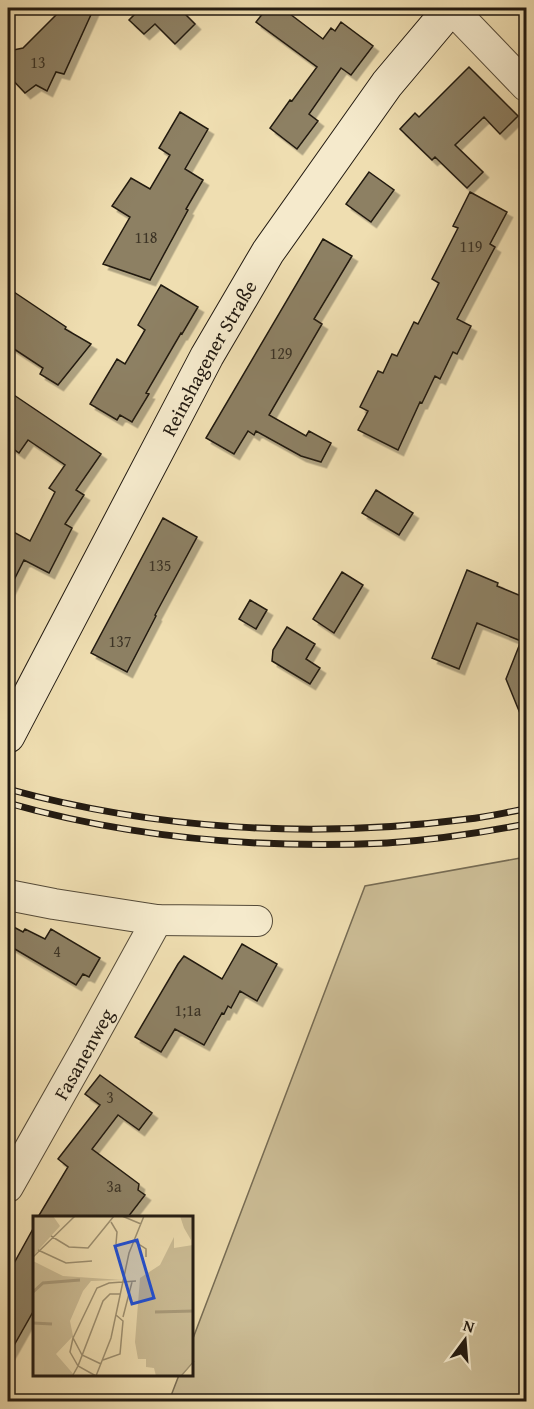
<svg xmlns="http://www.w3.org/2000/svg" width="534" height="1409" font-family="'Gentium Book Plus',serif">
	<defs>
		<filter id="shadow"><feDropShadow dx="5.5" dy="5.5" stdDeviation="0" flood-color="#0004"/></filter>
	</defs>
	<rect width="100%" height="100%" fill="#efdeb1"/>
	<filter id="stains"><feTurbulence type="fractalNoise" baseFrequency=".00333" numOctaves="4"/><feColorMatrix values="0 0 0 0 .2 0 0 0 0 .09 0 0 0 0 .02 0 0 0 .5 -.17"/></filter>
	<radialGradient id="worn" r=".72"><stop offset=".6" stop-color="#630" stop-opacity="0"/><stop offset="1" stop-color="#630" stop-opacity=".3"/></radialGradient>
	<!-- green -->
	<path fill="#ccbd96" stroke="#776c54" stroke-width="1.5" d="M526,857V1401H169L179,1375L192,1374V1341L365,886Z"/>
	<!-- building -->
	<path fill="#8d8064" stroke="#221a11" stroke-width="1.5" filter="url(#shadow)" d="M63,8H94L64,74L56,72L47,91L36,85L25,93L8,75V51L23,48Z
		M139,8H179L195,24L175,44L155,24L144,34L129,20L140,9Z
		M267,8H282L323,39L331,28L335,31L341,22L373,46L351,75L341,68L309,114L318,121L297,149L270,128L290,100L292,101L317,67L256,22Z
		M469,67L518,116L500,134L484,117L455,145L483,172L467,188L435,157L432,160L400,129L415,113L419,117Z
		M180,112L208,129L185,169L203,180L186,209L188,210L150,280L103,264L130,217L112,206L131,178L150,189L170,155L159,148Z
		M369,172L394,190L371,222L346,204Z
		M470,192L507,212L490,244L495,247L457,319L471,326L457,354L453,352L440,379L435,376L422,403L420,402L398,450L358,430L368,411L360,407L378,371L383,373L392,354L397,356L414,322L418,324L439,283L432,279L458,228L453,226Z
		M323,239L352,256L314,319L322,324L269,415L306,436L309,431L331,443L321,462L301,456L256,431L254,435L248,431L234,454L206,438Z
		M161,285L198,307L182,334L181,333L146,393L149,394L132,422L120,415L117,420L90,404L117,359L125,364L145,330L138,325Z
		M8,288L66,327L65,329L91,344L58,385L40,374L43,368L8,345Z
		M8,391L101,454L76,490L84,495L65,524L72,528L49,573L24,560L8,592V529L30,541L55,492L49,488L65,465L28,440L19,453L8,445Z
		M376,490L413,513L399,535L362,513Z
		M163,518L197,537L155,615L156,616L127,672L91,653Z
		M467,570L498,583L497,586L526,598V728L506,679L521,641L477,623L459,669L432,658Z
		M342,572L363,585L334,633L313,619Z
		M250,600L267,610L256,629L239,619Z
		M287,627L315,644L306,659L320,668L310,684L272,661L273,650Z
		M8,924L23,932L25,929L45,939L51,929L100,958L89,977L83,974L76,985L8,945Z
		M242,944L277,964L257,1001L240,991L231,1008L228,1006L224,1014L222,1013L204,1045L175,1029L161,1052L135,1037L178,964L184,956L222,979Z
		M100,1075L152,1113L139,1130L118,1115L92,1149L139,1184L138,1190L145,1195L128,1217H38L68,1167L58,1159L100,1105L85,1094Z
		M34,1227V1310L8,1356V1274Z"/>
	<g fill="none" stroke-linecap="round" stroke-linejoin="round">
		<defs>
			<g id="street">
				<path d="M451,8L526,86"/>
				<path d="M8,895L54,904L157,920L257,921"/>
				<path id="s1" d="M8,1187L87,1047L157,920"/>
			</g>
			<g id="secondary">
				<path id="s2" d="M8,736L207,356L268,252L387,84L451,8"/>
			</g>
		</defs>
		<!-- street casing -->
		<use href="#street" stroke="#554b39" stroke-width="32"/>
		<!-- secondary casing -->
		<use href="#secondary" stroke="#221a11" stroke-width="35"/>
		<!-- street -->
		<use href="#street" stroke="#f5eacc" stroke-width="30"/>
		<!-- secondary -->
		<use href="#secondary" stroke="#f5eacc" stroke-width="33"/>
		<defs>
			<path id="rail" d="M8,789C157,830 314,839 468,819C488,817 507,812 526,809
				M8,803C131,838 259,849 387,843C433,840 480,833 526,824"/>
		</defs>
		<!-- rail casing -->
		<use href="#rail" stroke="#221a11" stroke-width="7"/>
		<!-- rail -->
		<use href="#rail" stroke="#f5eacc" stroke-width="4.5" stroke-dasharray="14" stroke-linecap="butt"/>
	</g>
	<g text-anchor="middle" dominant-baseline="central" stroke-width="4.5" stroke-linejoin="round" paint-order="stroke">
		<!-- number labels -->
		<g font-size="16" fill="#3d3426">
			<text x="38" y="62">13</text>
			<text x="146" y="237">118</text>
			<text x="471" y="246">119</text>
			<text x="281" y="353">129</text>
			<text x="160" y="565">135</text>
			<text x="120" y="641">137</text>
			<text x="57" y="951">4</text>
			<text x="188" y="1010">1;1a</text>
			<text x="110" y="1097">3</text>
			<text x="114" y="1186">3a</text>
		</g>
		<!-- street labels -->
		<g font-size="20" fill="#221a11" stroke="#f5eacc">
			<text stroke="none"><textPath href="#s2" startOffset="428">Reinshagener Straße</textPath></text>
			<text stroke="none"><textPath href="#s1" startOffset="153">Fasanenweg</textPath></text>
		</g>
	</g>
	<!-- overview -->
	<g transform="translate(33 1216)">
		<rect width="160" height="160" fill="#efdeb1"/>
		<path d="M0,0H20L27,10L0,40ZM147,0H160L158,24L151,12ZM141,21V32L160,29V145L147,160H123L121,152L113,151V143H105L102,126L107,62L127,49ZM0,45L30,60L89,64L58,65L50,75L37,105L40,120L23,138L42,160H0Z" fill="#ccbd96"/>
		<path fill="none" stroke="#a99b7b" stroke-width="3" d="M0,76L10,67L47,64M122,96L161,95M0,107L19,108"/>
		<path fill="none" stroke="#9d9071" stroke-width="1.5" d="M89,0L108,8M78,6L84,16L83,28M18,20L36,31L55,32L81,0M101,25L113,33V41M5,34L33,47L59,45M0,41L42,0M90,101L99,66M40,122L64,72L76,67L103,65M70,144L87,138L90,105L83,99M40,159L45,150L37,136L40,122L49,139L68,148M63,160L45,150L70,85L77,78H87M63,160L78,122L96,37L111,0M148,160L161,145"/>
		<path fill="#1d4ed8" fill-opacity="0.15" stroke="#1d4ed8" stroke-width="3" d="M104,24L121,82L99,88L82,30Z"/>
		<rect width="160" height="160" fill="none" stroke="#221a11" stroke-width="3"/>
	</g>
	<!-- margin -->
	<rect width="534" height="1409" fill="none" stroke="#efdeb1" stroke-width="30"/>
	<rect x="9" y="9" width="516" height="1391" fill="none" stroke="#221a11" stroke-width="3"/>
	<rect x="15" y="15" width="504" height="1379" fill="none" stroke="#221a11" stroke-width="1.5"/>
	<!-- north arrow -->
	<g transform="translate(465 1340) rotate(16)" stroke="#f5eacc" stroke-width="4.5" paint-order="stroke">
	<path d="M0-4.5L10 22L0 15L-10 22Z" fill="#221a11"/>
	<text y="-9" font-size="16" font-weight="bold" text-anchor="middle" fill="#221a11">N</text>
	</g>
	<rect width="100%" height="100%" filter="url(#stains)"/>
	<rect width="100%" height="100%" fill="url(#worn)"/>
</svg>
